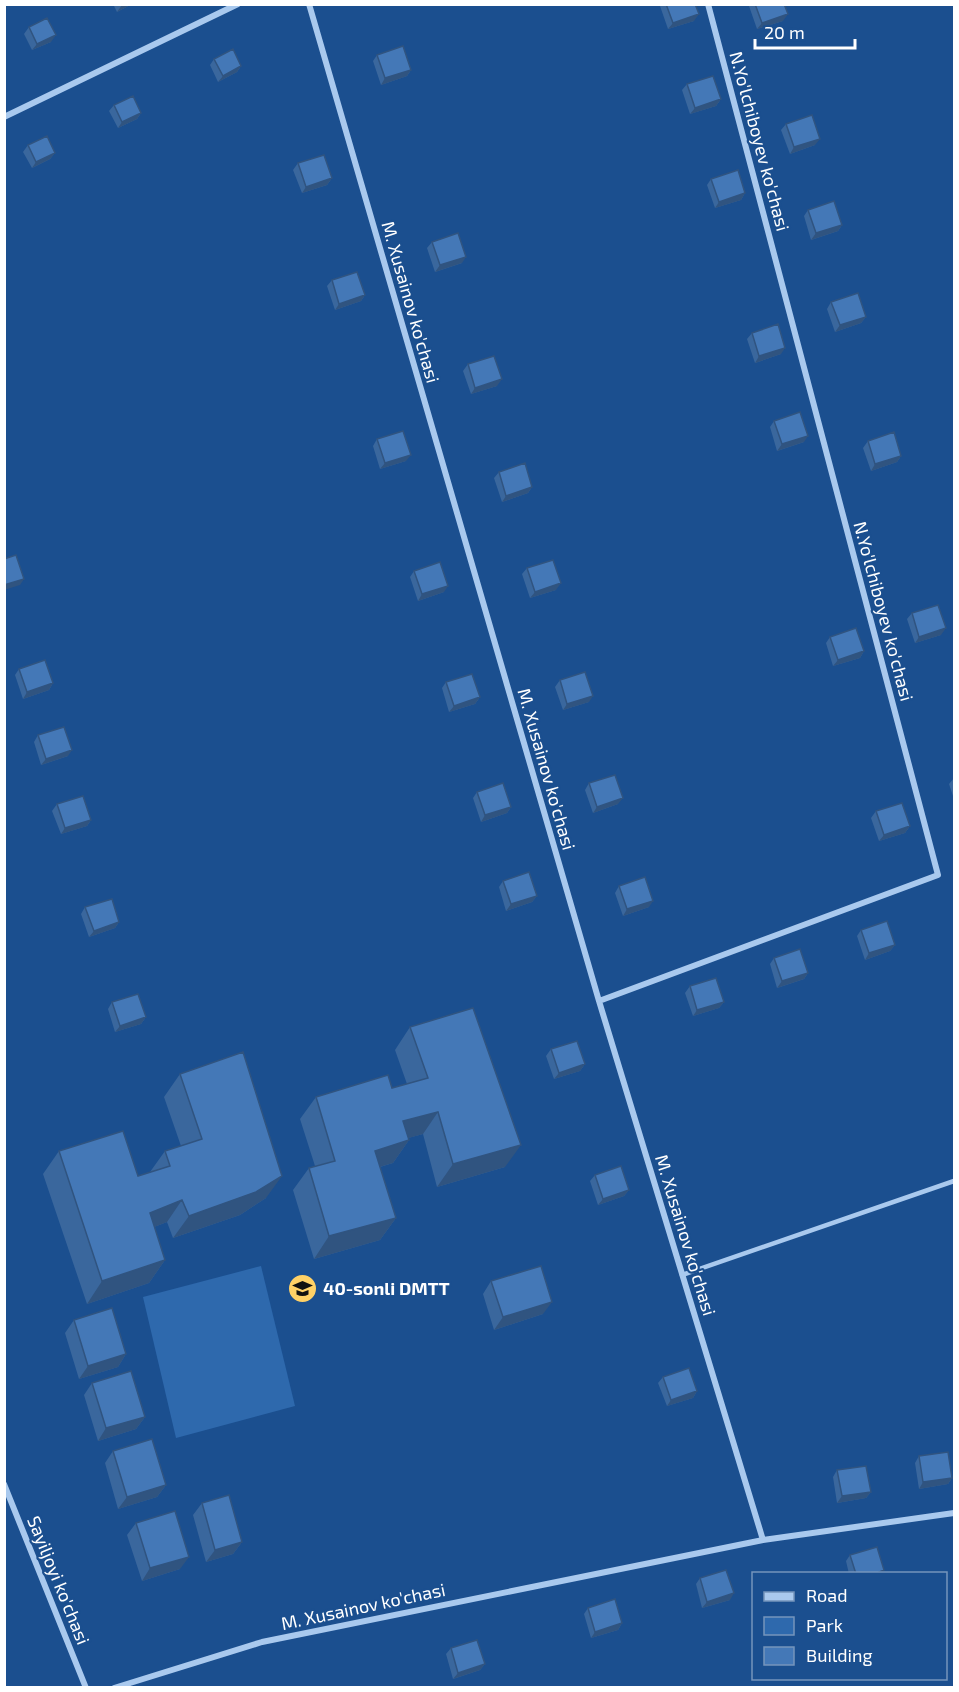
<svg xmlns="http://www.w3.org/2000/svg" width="959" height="1692" font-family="'Exo 2',sans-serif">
	<rect width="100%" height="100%" fill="#1b4f8f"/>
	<!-- green -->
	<path fill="#2e69ad" d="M261,1266L295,1406L176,1438L143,1297Z"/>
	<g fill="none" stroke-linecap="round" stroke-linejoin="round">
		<!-- lane -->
		<path stroke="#a9c9ee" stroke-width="4.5" d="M682,1275L954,1181"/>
		<!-- street -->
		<path stroke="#a9c9ee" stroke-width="6" d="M309,4L599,1001L763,1540
			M4,117L238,4
			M599,1001L938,875L708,4
			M4,1484L86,1688
			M114,1688L262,1642L763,1540L954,1513"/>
	</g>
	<!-- wall -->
	<path fill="#3a679d" d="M113,4H132L117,12Z
		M661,4H695L694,21L668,29L660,6Z
		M750,4H784L783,21L757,29L749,6Z
		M29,27L51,42L32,50L24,34Z
		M377,55L411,70L407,76L381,85L373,61Z
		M214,59L241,66L237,72L218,82L210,65Z
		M687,84L721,99L716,106L690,114L682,90Z
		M114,105L141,113L137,119L118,128L109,111Z
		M786,124L815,145L790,154L781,130Z
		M28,145L55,153L50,159L32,168L23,152Z
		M298,163L332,178L327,185L302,193L293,170Z
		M711,179L745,193L741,200L715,208L707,185Z
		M808,210L842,225L838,231L811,240L804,216Z
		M432,242L462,263L435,272L427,248Z
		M332,280L365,295L361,301L335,310L327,286Z
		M831,302L866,317L861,323L835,332L827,309Z
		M752,333L781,354L755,363L747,339Z
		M468,364L497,386L471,394L463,371Z
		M774,421L804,442L777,451L770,427Z
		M377,439L406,461L380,469L373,446Z
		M868,441L901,456L897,462L871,471L863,448Z
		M499,472L532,487L528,493L502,502L494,478Z
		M527,568L556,590L530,598L522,574Z
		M414,571L444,592L418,601L410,577Z
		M912,613L941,635L915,643L907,619Z
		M830,637L864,651L860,658L833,666L826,643Z
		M19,669L53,683L49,690L23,699L15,675Z
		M560,680L589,702L563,710L555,687Z
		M446,682L480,697L475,704L449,712L442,688Z
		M38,735L68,756L41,765L34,742Z
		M954,778V777V799L949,784Z
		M589,783L618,804L593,813L585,790Z
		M477,792L511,807L507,813L481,822L473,798Z
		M57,804L91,820L87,826L61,834L52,811Z
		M876,811L910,826L905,833L879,841L871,818Z
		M503,881L537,896L532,902L506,911L499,887Z
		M619,886L649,907L623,916L615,893Z
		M85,907L119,922L115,928L89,937L81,914Z
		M861,930L895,945L890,951L865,960L857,936Z
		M774,958L808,973L804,979L777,988L770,964Z
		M690,986L724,1002L719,1008L693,1016L685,993Z
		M112,1002L146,1017L141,1024L115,1032L108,1009Z
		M410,1027L505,1167L437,1187L423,1134L408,1138L409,1140L393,1163L380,1167L396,1218L380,1240L314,1259L293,1190L309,1168L315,1166L300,1119L316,1097L392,1088L407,1084L395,1050Z
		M551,1049L585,1064L580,1071L554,1079L546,1056Z
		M180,1074L266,1198L240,1215L173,1238L167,1222L154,1227L165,1260L149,1283L87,1304L43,1174L59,1151L138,1176L150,1172L165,1151L181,1146L164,1097Z
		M595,1175L629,1190L624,1196L598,1205L590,1181Z
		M491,1281L543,1314L494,1330L483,1294Z
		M74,1320L126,1354L118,1367L79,1379L65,1333Z
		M663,1377L697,1391L693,1398L667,1406L658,1383Z
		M92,1383L145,1417L136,1429L98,1441L84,1395Z
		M113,1451L166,1485L157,1497L118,1509L105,1463Z
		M919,1456L952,1478L948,1484L919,1489L915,1463Z
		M837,1470L871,1492L866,1498L837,1503L833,1477Z
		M202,1503L242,1542L233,1554L206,1562L193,1515Z
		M136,1523L180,1569L142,1581L127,1535Z
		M850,1555L882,1574H849L846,1561Z
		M700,1578L730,1600L702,1608L696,1584Z
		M588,1608L622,1623L618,1630L591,1638L584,1614Z
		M451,1648L485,1664L480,1670L453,1679L446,1654Z"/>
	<!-- shaded-wall -->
	<path fill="#305480" d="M123,4H132L117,12L122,5Z
		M699,14L694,21L668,29L673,23Z
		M788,14L783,21L757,29L762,23Z
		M56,35L51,42L32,50L37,44Z
		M241,66L237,72L218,82L223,76Z
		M411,70L407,76L381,85L385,78Z
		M721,99L716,106L690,114L695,108Z
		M141,113L137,119L118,128L122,122Z
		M820,139L815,145L790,154L794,147Z
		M55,153L50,159L32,168L36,162Z
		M332,178L327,185L302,193L306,187Z
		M745,193L741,200L715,208L719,202Z
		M842,225L838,231L811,240L816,233Z
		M466,257L462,263L435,272L440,265Z
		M365,295L361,301L335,310L339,304Z
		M866,317L861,323L835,332L840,325Z
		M785,348L781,354L755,363L759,356Z
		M502,379L497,386L471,394L475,388Z
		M808,436L804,442L777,451L782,444Z
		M411,455L406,461L380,469L385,463Z
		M901,456L897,462L871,471L875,464Z
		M532,487L528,493L502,502L506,496Z
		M24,579L20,585L4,590V585Z
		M561,583L556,590L530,598L535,592Z
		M448,586L444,592L418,601L422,594Z
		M946,628L941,635L915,643L919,637Z
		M864,651L860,658L833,666L838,660Z
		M53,683L49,690L23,699L27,692Z
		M593,696L589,702L563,710L567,704Z
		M480,697L475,704L449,712L454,706Z
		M72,750L68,756L41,765L46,759Z
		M623,798L618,804L593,813L597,807Z
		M511,807L507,813L481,822L485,815Z
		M91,820L87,826L61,834L65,828Z
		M910,826L905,833L879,841L884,835Z
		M537,896L532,902L506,911L511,904Z
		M653,901L649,907L623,916L627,909Z
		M119,922L115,928L89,937L94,931Z
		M895,945L890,951L865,960L869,953Z
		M808,973L804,979L777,988L782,981Z
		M724,1002L719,1008L693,1016L697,1010Z
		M146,1017L141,1024L115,1032L120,1026Z
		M585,1064L580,1071L554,1079L559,1073Z
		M438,1112L423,1134L387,1144L403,1121Z
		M409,1140L393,1163L359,1173L375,1151Z
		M521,1145L505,1167L437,1187L453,1164Z
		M282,1176L266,1198L240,1215L173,1238L189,1216Z
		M629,1190L624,1196L598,1205L603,1199Z
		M182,1200L167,1222L134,1235L150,1213Z
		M396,1218L380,1240L314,1259L329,1236Z
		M165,1260L149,1283L87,1304L102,1281Z
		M552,1302L543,1314L494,1330L503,1317Z
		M126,1354L118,1367L79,1379L88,1366Z
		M697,1391L693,1398L667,1406L671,1400Z
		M145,1417L136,1429L98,1441L106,1428Z
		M952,1478L948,1484L919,1489L923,1482Z
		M166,1485L157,1497L118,1509L127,1497Z
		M871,1492L866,1498L837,1503L842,1496Z
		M242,1542L233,1554L206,1562L215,1550Z
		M189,1557L180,1569L142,1581L150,1568Z
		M734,1593L730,1600L702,1608L707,1602Z
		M622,1623L618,1630L591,1638L595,1632Z
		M485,1664L480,1670L453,1679L458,1673Z"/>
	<!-- building -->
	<path fill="#4478b7" stroke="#305480" stroke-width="1.5" d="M666,4H695L699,14L673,23Z
		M755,4H784L788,14L762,23Z
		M47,18L56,35L37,44L29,27Z
		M403,46L411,70L385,78L377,55Z
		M233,49L241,66L223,76L214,59Z
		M713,76L721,99L695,108L687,84Z
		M133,96L141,113L122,122L114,105Z
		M812,115L820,139L794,147L786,124Z
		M47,136L55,153L36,162L28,145Z
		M324,155L332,178L306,187L298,163Z
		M738,170L745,193L719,202L711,179Z
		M834,201L842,225L816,233L808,210Z
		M458,233L466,257L440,265L432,242Z
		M357,272L365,295L339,304L332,280Z
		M858,293L866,317L840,325L831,302Z
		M778,324L785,348L759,356L752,333Z
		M494,356L502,379L475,388L468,364Z
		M800,412L808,436L782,444L774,421Z
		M403,431L411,455L385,463L377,439Z
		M894,432L901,456L875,464L868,441Z
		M525,463L532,487L506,496L499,472Z
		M16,555L24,579L4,585V559Z
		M553,560L561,583L535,592L527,568Z
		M440,562L448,586L422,594L414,571Z
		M938,605L946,628L919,637L912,613Z
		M856,628L864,651L838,660L830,637Z
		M45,660L53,683L27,692L19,669Z
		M585,672L593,696L567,704L560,680Z
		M472,674L480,697L454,706L446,682Z
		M64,727L72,750L46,759L38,735Z
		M615,775L623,798L597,807L589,783Z
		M503,783L511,807L485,815L477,792Z
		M83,796L91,820L65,828L57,804Z
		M902,803L910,826L884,835L876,811Z
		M529,872L537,896L511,904L503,881Z
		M645,877L653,901L627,909L619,886Z
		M112,899L119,922L94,931L85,907Z
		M887,921L895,945L869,953L861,930Z
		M800,949L808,973L782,981L774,958Z
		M716,978L724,1002L697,1010L690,986Z
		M138,994L146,1017L120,1026L112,1002Z
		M473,1008L521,1145L453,1164L438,1112L403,1121L409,1140L375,1151L396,1218L329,1236L309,1168L335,1161L316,1097L388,1075L392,1088L428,1078L410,1027Z
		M577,1041L585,1064L559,1073L551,1049Z
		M243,1052L282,1176L256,1192L189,1216L182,1200L150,1213L165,1260L102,1281L59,1151L123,1131L138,1176L170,1166L165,1151L202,1139L180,1074Z
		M621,1166L629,1190L603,1199L595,1175Z
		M541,1266L552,1302L503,1317L491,1281Z
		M112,1308L126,1354L88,1366L74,1320Z
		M689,1368L697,1391L671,1400L663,1377Z
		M131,1371L145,1417L106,1428L92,1383Z
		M152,1439L166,1485L127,1497L113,1451Z
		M948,1452L952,1478L923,1482L919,1456Z
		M866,1466L871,1492L842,1496L837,1470Z
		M229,1495L242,1542L215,1550L202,1503Z
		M175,1511L189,1557L150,1568L136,1523Z
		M877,1547L884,1570L875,1574H856L850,1555Z
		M726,1570L734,1593L707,1602L700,1578Z
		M615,1599L622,1623L595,1632L588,1608Z
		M477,1640L485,1664L458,1673L451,1648Z"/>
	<!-- icons -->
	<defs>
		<symbol id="school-disc" viewBox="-11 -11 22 22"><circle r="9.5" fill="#ffd166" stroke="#1b4f8f"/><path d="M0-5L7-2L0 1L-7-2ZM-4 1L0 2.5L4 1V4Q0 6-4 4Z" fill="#111"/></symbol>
	</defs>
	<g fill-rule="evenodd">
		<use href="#school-disc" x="286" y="1272" width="33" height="33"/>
	</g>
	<g text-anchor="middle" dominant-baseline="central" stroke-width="4.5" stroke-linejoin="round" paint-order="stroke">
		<!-- street labels -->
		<g font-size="18" fill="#fff" stroke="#1b4f8f">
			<text transform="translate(760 141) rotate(75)">N.Yo'lchiboyev ko'chasi</text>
			<text transform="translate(411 302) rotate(74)">M. Xusainov ko'chasi</text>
			<text transform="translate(884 611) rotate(75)">N.Yo'lchiboyev ko'chasi</text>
			<text transform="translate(547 769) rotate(74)">M. Xusainov ko'chasi</text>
			<text transform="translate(686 1235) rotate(73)">M. Xusainov ko'chasi</text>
			<text transform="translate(59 1580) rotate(68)">Sayiljoyi ko'chasi</text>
			<text transform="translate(363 1606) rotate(-12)">M. Xusainov ko'chasi</text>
		</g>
		<!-- poi labels -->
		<g font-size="18" font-weight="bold" fill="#fff" stroke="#1b4f8f" text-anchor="start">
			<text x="323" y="1288">40-sonli DMTT</text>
		</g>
	</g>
	<!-- border -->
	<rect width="959" height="1692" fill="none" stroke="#ffffff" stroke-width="12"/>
	<!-- legend -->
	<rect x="752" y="1572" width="195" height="108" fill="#1b4f8f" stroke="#7695bc" stroke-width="1.5"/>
	<rect x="764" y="1592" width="30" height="9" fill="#a9c9ee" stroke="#7695bc" stroke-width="1.5"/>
	<text x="806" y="1602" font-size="18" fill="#ffffff">Road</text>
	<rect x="764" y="1617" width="30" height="18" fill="#2e69ad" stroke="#7695bc" stroke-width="1.5"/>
	<text x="806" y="1632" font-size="18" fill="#ffffff">Park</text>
	<rect x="764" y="1647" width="30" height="18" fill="#4478b7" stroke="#7695bc" stroke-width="1.5"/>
	<text x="806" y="1662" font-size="18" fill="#ffffff">Building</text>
	<!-- scale -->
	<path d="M755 39v9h100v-9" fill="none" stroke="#ffffff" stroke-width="3"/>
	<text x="764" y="39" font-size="18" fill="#ffffff" stroke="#1b4f8f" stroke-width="4.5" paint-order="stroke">20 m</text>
</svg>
